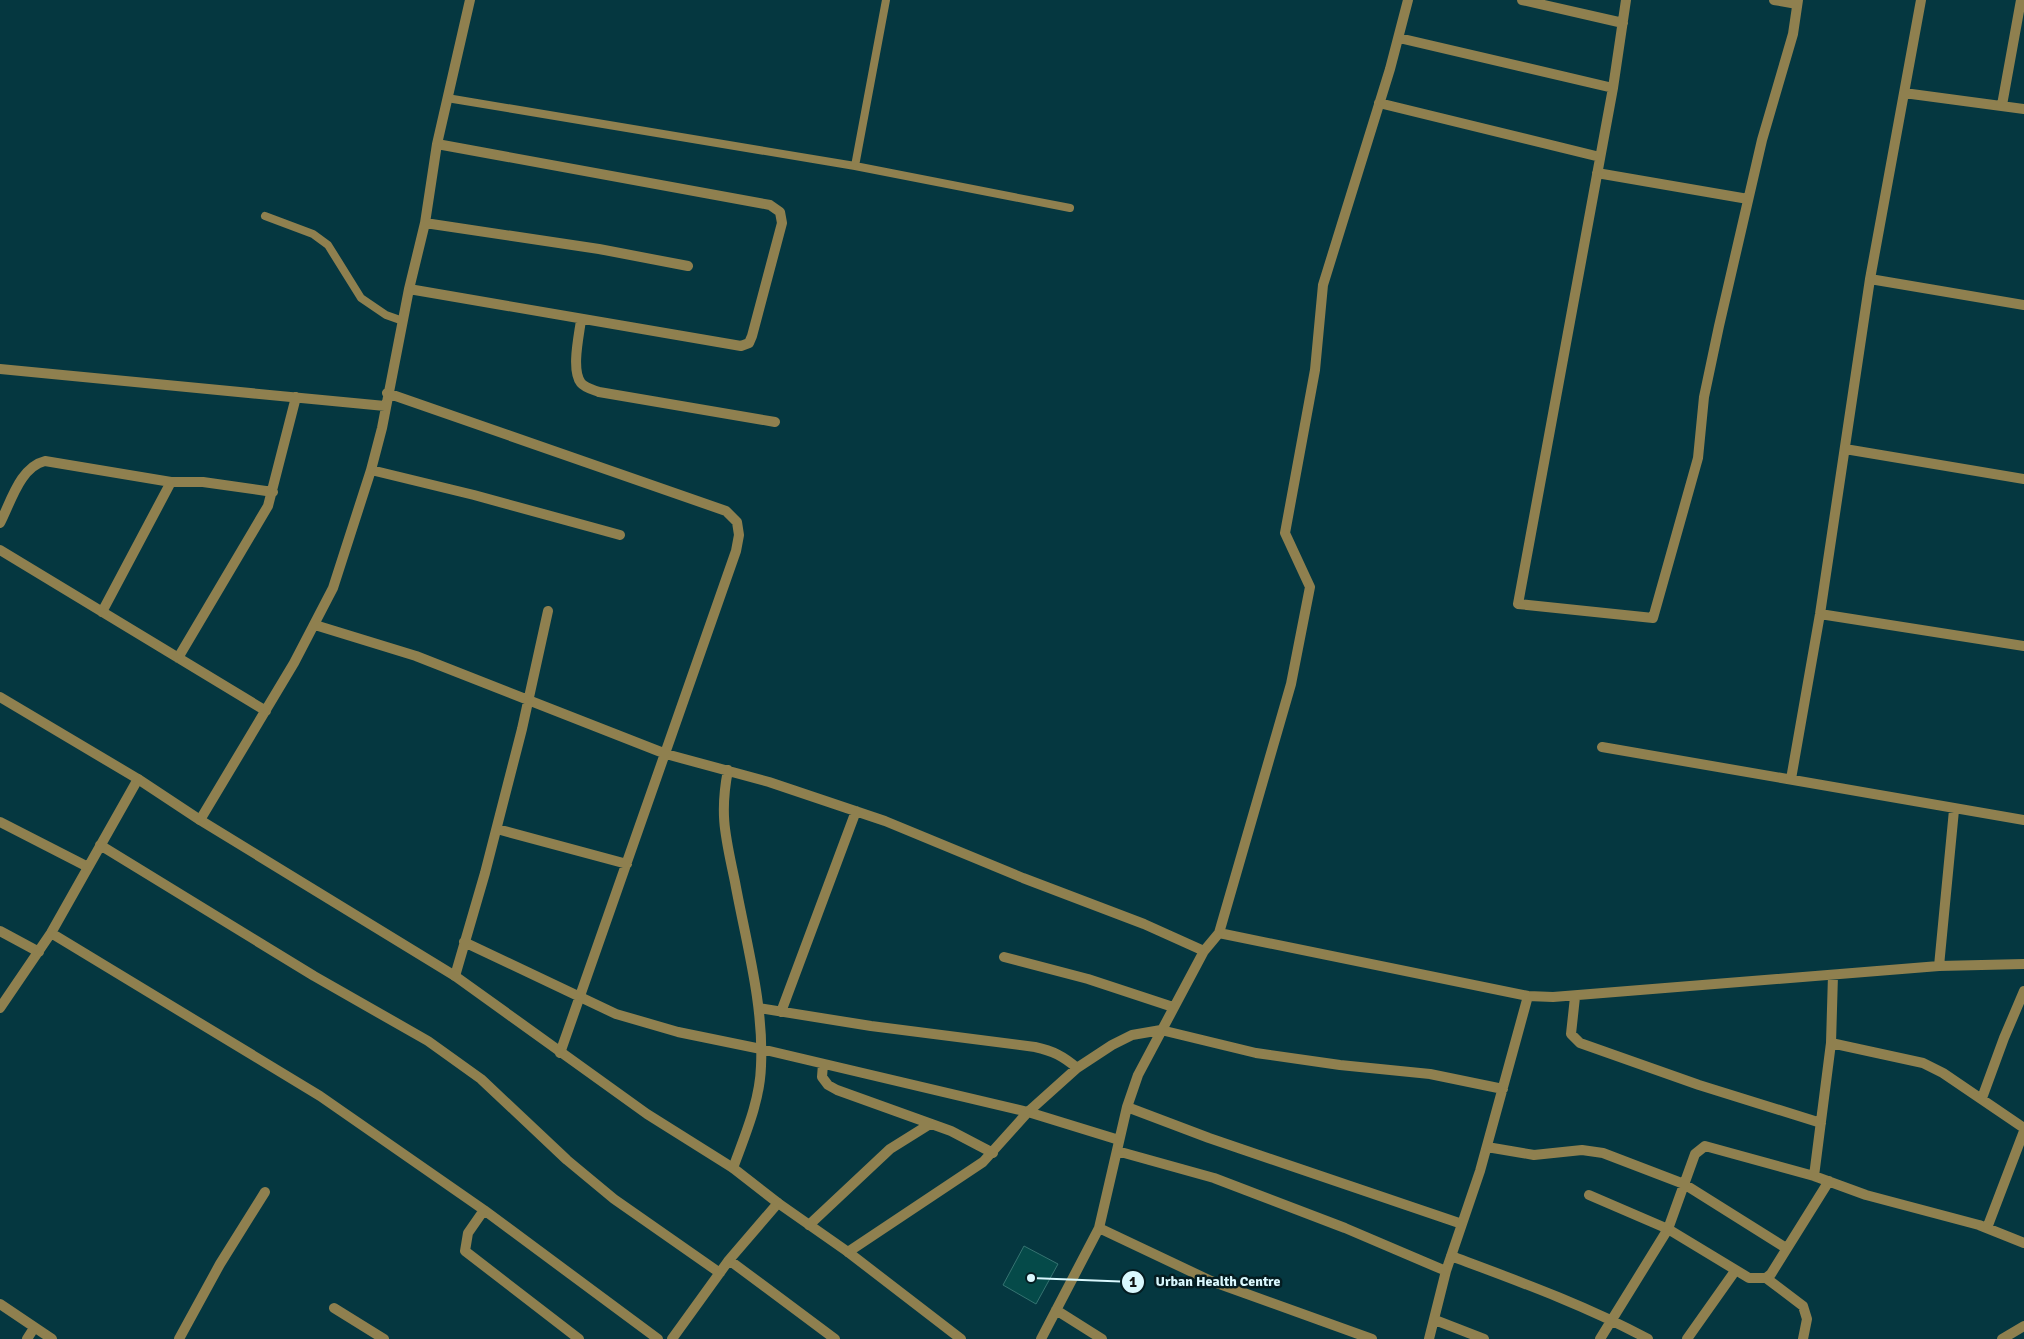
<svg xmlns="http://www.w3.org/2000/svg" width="2024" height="1339" font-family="Signika,sans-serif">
	<rect width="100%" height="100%" fill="#053740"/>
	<!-- building -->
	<path fill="#054a49" stroke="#367371" d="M1024,1246L1058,1264L1036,1304L1003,1285Z"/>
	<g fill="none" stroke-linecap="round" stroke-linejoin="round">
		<!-- service -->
		<path stroke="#8f804f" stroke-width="8" d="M447,98L855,166L1070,208
			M855,166L886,0
			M265,216L313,234L328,245L361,298L386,315L403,321"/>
		<!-- minor -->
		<path stroke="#8f804f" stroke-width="10" d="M1522,0L1623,23
			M1626,0L1613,88L1518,604L1653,618L1698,458L1704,397L1719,326L1762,140L1793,34L1798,0
			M1774,0L1797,4
			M1399,38L1613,88
			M1904,93L2024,109
			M1379,103L1600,157
			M2002,105L2021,0
			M1597,173L1748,199
			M425,223L599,249L688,266
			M1870,279L2024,305
			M409,289L741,346L749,343L752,336L782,223L780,212L770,205L437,144
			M581,320C579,336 571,370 581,383C585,388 594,390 599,392L775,422
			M0,369L385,406
			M387,393L726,511L737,522L739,535L736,551L560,1053
			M1845,449L2024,479
			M371,470L474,495L620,535
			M0,523C11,502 20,467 45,461L171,482H203L273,492
			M0,550L266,711
			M102,612L171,482
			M1820,614L2024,646
			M315,625L416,656L666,754L769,782L885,821L1023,878L1144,924L1204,951
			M178,658L268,506L296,397
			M1602,747L2024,820
			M728,770C719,816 726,838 735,882C746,942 764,1005 761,1066C760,1101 745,1135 733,1168
			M1791,779L1820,614L1870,279L1921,0
			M200,820L294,663L333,588L371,470L382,428L409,289L425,223L437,144L470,0
			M0,822L88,867
			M497,829L627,864
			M100,845L314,976L428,1041L481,1079L567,1160L614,1199L720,1273
			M0,931L39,952
			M51,933L320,1096L484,1210L658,1339
			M1219,933L1291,684L1310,587L1285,533L1315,370L1323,285L1390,69L1408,0
			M464,942L616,1014L678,1032L761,1049L1028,1112L1119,1140
			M1004,957L1088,979L1173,1007
			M1939,966L1954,810
			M455,976L485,873L522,729L548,611
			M1575,997L1571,1034L1580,1043L1699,1085L1821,1123
			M0,1008L51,933L138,779
			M759,1008L871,1026L1035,1047C1053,1051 1063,1056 1077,1068
			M781,1012L856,811
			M1831,1043L1923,1063L1943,1073L2024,1128
			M823,1064L822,1077L828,1085L837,1090L951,1131L993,1153
			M1982,1098L2004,1038L2024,991
			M1127,1107L1209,1138L1462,1224
			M1487,1147L1534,1155L1582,1150L1603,1153L1684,1184L1786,1248
			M1117,1151L1214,1178L1345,1228L1446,1271
			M1814,1176L1831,1043L1833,975
			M1589,1195L1668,1229L1749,1278H1766L1771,1274L1829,1181
			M484,1210L468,1233L465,1251L579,1339
			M809,1225L890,1149L930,1124
			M1099,1228L1211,1281L1372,1339
			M1987,1228L2024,1131
			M848,1252L983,1162L1028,1112L1077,1068L1112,1045L1132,1035L1161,1030L1256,1053L1340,1065L1430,1074L1503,1089
			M1451,1256C1518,1281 1585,1305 1648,1339
			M729,1260L835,1339
			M1766,1278L1803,1306L1807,1319L1803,1339
			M0,1304L52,1339
			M334,1308L384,1339
			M1056,1310L1102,1339
			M1435,1320L1484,1339
			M27,1339L34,1328
			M179,1339L220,1264L265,1192
			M672,1339L729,1260L778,1203
			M1041,1339L1099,1228L1127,1107L1138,1075L1204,951L1219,933L1528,996L1553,997L1939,966L2024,964
			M1429,1339L1446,1271L1480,1171L1528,996
			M1600,1339L1668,1229L1695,1154L1705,1146L1814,1176L1866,1195L1979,1225L2024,1243
			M1687,1339L1735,1271"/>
		<!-- tertiary -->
		<path stroke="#8f804f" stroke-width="10" d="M0,697L138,779L200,820L455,976L647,1114L733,1168L778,1203L848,1252L961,1339
			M2002,1339L2024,1326"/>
	</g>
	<!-- callouts -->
	<path fill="none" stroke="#daf8fe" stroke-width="2" d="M1031 1278L1133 1282"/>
	<g fill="#daf8fe" stroke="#041c21" stroke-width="2">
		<circle cx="1031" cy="1278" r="5"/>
		<circle cx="1133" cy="1282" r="12"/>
	</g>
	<g font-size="15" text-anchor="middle" font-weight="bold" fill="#111">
		<text x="1133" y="1287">1</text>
	</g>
	<g font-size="14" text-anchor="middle" font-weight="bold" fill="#daf8fe" stroke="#041c21" stroke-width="5" stroke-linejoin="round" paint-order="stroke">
		<text x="1218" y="1286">Urban Health Centre</text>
	</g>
</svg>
